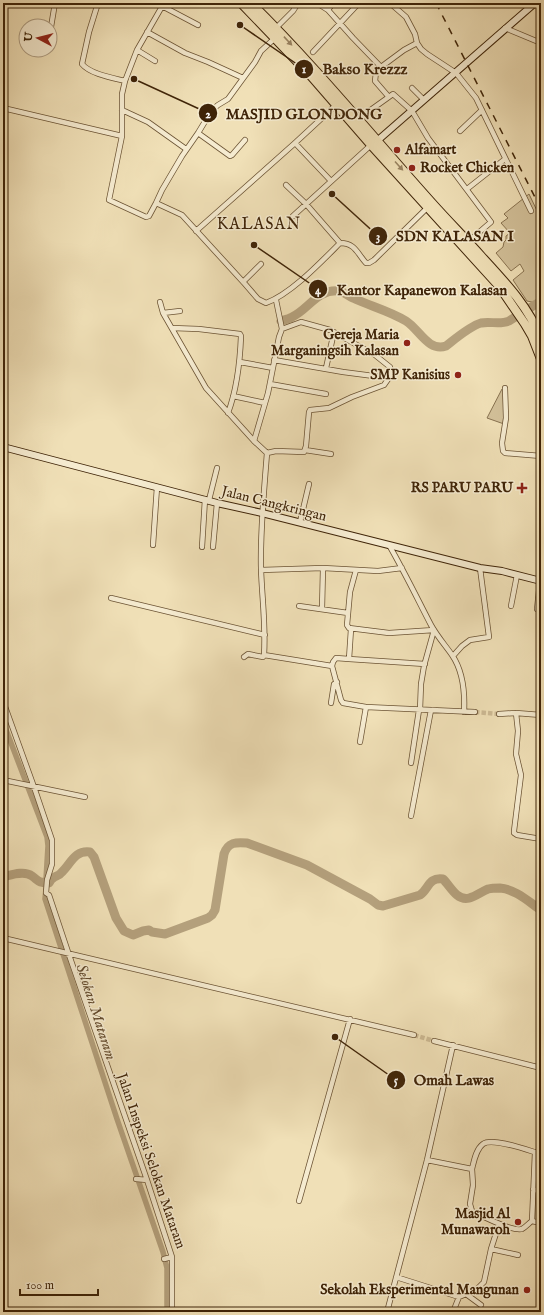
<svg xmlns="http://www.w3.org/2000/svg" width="544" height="1315" font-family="'IM FELL English',serif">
	<rect width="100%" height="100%" fill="#f0e0b7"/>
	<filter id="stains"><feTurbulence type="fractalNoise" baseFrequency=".005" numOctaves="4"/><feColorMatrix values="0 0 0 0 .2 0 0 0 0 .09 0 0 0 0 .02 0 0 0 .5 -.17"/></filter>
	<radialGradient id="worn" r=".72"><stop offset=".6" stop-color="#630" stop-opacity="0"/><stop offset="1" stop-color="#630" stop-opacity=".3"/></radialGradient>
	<!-- green -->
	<path fill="#d2c099" stroke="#887250" d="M529,194L541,219V296L539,301L536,303L527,301L513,280L524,271L520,264L511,271L496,253L503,247L504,242L506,240V236L510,233L501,223L508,218L504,214Z
		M502,389L504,391V424L487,418Z"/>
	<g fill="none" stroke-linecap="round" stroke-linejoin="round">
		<!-- canal -->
		<path stroke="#b4a07c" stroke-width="5.5" d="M3,722L47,837L48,846L46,879
			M46,888L45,899L117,1119L163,1252L167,1268V1312"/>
		<!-- river -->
		<path stroke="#b4a07c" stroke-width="9" d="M281,321C284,320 289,319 292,317C309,309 317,289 339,291C345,292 348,296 353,298C370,306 390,311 406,321C419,329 428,352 446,346C455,339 470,326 481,323C490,321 500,325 509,321L541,301
			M3,877C11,875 24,870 32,876C40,882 37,882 49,883C50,881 51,879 53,878C55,876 59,876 61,873C71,864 74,850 90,852L94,857L116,918L124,931L133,935L143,931L149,930L152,932L165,934L208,918L212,915L215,910L224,854C228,842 236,842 247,843L307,865L370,899L378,905L383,906L420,895C429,889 428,877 443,879C448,884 452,891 457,895C468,904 478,893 488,889C492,888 496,888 500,888C515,889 529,902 541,910"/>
		<!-- street-tunnel -->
		<path stroke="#cdba94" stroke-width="4.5" stroke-dasharray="4.5 2" stroke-linecap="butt" d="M475,712L499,714
			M414,1035L434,1041"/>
		<defs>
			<path id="street" d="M98,3L89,32L82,64C90,74 113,78 125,81
				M153,3L162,6L198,25
				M164,3L137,50L125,81L122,94V136L109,200L146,217L149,216L156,203L182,215L245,284L258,299L266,303C291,294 321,262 340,243C355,243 357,253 366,263H369L374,260L427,208
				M317,3L328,10L353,38L381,67L376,72L375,81L388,96
				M390,3L406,17L415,34L417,43L421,49L427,54L456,73L476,98L531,211
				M328,10L333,3
				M51,27L55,3
				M276,28L293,11L298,3
				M505,28L541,43
				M147,32L185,53L208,62L243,78
				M137,50L155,61
				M313,52L359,3
				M381,67L404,50L417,43
				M412,88L424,100
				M3,108L122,136
				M122,110L148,122L186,149
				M358,119L393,94L412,111L428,138L491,222L468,242
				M460,131L482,110
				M198,133L230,156L232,155L245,140
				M295,143L331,181
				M286,185L306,204L340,243
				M467,189L505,159
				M156,203L162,190L182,156L198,133L212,110L218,105L228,99L255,62L261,51L275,38
				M293,216L371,145
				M196,231L295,143L336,105
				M243,282L261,264
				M160,302L163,313L206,388L254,441L267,453
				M163,313L180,311
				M172,328L199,329L240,334L241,336C240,362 237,389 228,413
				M274,360L343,372L389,378
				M240,362L273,368
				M326,368L334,332
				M270,384L326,394
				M505,388L506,418L502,443L503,451L505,453L541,456
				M233,396L265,403
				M254,441L268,393L279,337L282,329L276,300
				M305,450L331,454
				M267,453L276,451L304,452L306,446L309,412L310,410L329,408L352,397L384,385L391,375V371L390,367L375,355L330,330L301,322L282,329
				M209,500L217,468
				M300,522L309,484
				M153,545L157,487
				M389,545C404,571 417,598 431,625C437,636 445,645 452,655C463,671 465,693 464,712
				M202,547L205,499
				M213,547L217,503
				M261,570L323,568L378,571L402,568
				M356,570L350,592L347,625L349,628L389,633L434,630
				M111,598L265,635
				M299,606L348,613
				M511,606L517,575
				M322,609L323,568
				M537,609L540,581
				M351,629L349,659L336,658L333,662L332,666L341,700L343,703L366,707L475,712
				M264,655C266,626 262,598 261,569C260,530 264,492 267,453
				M453,656L462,646L470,640L489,637L480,568
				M244,657L248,654L263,657L264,655L332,666
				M349,659L425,664
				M3,701L34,787L52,840V864L47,880L46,893L49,895L68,952L147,1180L172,1257V1312
				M331,703L334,684L337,682
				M420,710L421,684L424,666L434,630
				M516,713L518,731L516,754L521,775L514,831V833L517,835L541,839
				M499,714L516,713L541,715
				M360,742L366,707
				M411,763L419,710
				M3,780L85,797
				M411,816L431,710
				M3,938L414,1035
				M434,1041L541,1068
				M427,1160L472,1169C474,1161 476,1149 483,1144C493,1137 530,1151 541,1154
				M472,1169L473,1185L470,1204L472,1211C482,1216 512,1232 522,1229C526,1227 529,1223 532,1221L541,1223
				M136,1179L147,1180
				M533,1189L541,1192
				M299,1201L350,1019
				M532,1221L535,1152
				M491,1249L518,1255
				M164,1259L172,1257
				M396,1277L459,1297
				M466,1294L481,1305
				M387,1312L427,1160L453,1045
				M453,1312L459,1297L476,1290L484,1282L491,1249L499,1224"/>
			<path id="secondary" d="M377,141L535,3
				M3,447L217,503L262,513L480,568L502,571L541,581"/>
			<path id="highway" d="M241,3L311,76L371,145L499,286L525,324L532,336L541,359
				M251,3C315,66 372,136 432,203C448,221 465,238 481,256C504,281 529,307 541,339"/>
		</defs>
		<!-- street casing -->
		<use href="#street" stroke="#6b5334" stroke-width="6"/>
		<!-- secondary casing -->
		<use href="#secondary" stroke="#3f2408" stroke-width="8"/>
		<!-- highway casing -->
		<use href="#highway" stroke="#3f2408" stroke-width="10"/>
		<!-- street -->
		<use href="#street" stroke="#f5ebd0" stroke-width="4.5"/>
		<!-- secondary -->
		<use href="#secondary" stroke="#f5ebd0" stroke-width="6"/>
		<!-- highway -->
		<use href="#highway" stroke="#f0e0b7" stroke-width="8"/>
		<!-- rail -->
		<path stroke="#3f2408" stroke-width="1.5" stroke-dasharray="7 7" stroke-linecap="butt" d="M436,3L541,209"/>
	</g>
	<!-- one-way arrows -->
	<defs><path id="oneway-solid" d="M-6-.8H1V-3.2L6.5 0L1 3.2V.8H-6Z"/></defs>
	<g fill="#988260">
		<use href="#oneway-solid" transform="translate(288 41) rotate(47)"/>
		<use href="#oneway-solid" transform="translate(399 166) rotate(48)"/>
	</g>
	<!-- markers -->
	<g fill="#8f2418" stroke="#f5ebd0" stroke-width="1.5">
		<circle cx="397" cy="150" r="4"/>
		<circle cx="412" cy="168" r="4"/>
		<circle cx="407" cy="343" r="4"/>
		<circle cx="458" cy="375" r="4"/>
		<path d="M520 482h4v4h4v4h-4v4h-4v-4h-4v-4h4z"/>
		<circle cx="518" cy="1222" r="4"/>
		<circle cx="527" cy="1290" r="4"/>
	</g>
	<g text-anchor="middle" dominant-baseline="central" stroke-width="3" stroke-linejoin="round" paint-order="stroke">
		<!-- poi labels -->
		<g font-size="14" font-weight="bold" fill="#3f2408" stroke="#f5ebd0" text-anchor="end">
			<text x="405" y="150" text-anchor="start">Alfamart</text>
			<text x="420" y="168" text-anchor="start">Rocket Chicken</text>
			<text x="399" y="335">Gereja Maria<tspan x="399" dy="16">Marganingsih Kalasan</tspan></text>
			<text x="450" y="375">SMP Kanisius</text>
			<text x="513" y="488">RS PARU PARU</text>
			<text x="510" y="1214">Masjid Al<tspan x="510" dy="16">Munawaroh</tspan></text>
			<text x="519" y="1290">Sekolah Eksperimental Mangunan</text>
		</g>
		<!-- street labels -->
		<g font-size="14" fill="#3f2408" stroke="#f5ebd0">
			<text transform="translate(274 504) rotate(14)">Jalan Cangkringan</text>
			<text transform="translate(151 1161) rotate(71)">Jalan Inspeksi Selokan Mataram</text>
		</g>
		<!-- water labels -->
		<g font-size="15" font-style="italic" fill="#62492b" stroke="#f5ebd0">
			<text transform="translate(96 1012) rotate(72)">Selokan Mataram</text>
		</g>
		<!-- quarter labels -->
		<g font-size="16" letter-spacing="1" fill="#3f2408" stroke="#f5ebd0">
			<text x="259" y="225">KALASAN</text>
		</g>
	</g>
	<!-- callouts -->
	<path fill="none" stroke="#3f2408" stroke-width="1.5" d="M240 25L304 69M134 79L208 113M332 194L378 236M254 245L318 289M335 1037L396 1080"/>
	<g fill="#3f2408" stroke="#f5ebd0" stroke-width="1.5">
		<circle cx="240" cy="25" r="4"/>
		<circle cx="134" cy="79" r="4"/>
		<circle cx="332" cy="194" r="4"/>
		<circle cx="254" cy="245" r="4"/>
		<circle cx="335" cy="1037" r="4"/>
		<circle cx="304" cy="69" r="10"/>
		<circle cx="208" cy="113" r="10"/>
		<circle cx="378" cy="236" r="10"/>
		<circle cx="318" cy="289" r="10"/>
		<circle cx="396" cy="1080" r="10"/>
	</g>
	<g font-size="12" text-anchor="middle" font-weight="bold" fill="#fff">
		<text x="304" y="73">1</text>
		<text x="208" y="118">2</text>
		<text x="378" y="240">3</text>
		<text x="318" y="294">4</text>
		<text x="396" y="1084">5</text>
	</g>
	<g font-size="15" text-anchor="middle" font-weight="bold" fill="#3f2408" stroke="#f5ebd0" stroke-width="3" stroke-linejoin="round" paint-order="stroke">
		<text x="365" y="74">Bakso Krezzz</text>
		<text x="304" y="119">MASJID GLONDONG</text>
		<text x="455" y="241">SDN KALASAN I</text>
		<text x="422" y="295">Kantor Kapanewon Kalasan</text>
		<text x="454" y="1085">Omah Lawas</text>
	</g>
	<!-- margin -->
	<rect width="544" height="1315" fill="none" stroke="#f0e0b7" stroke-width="16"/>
	<rect x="4" y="4" width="536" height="1307" fill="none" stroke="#3f2408" stroke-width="2"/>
	<rect x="8" y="8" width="528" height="1299" fill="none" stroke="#3f2408"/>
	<!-- north arrow -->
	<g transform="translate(38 38) rotate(277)"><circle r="19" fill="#f5ebd0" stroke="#ac9b80"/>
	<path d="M0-3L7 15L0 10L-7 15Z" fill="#8f2418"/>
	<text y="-6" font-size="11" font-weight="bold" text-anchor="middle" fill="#3f2408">U</text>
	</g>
	<!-- scale -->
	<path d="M20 1289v6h78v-6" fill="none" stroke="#3f2408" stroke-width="2"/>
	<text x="26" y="1289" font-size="12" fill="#3f2408" stroke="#f5ebd0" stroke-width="3" paint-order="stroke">100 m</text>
	<rect width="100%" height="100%" filter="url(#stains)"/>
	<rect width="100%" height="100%" fill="url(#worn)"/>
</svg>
